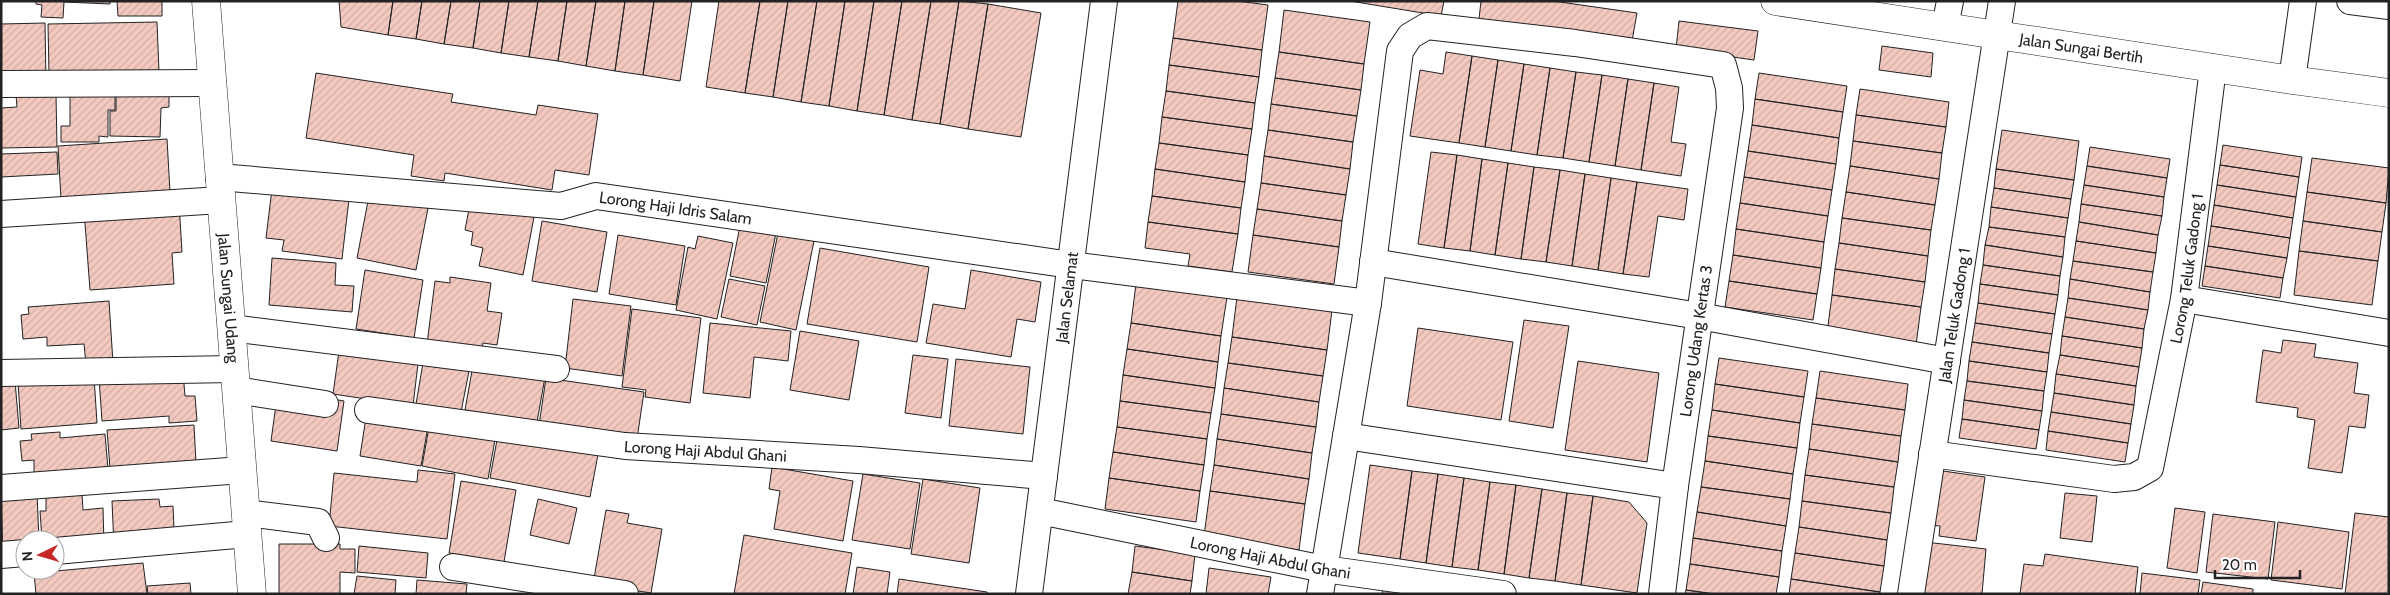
<svg xmlns="http://www.w3.org/2000/svg" width="2390" height="595" font-family="Cabin,sans-serif">
	<defs>
		<pattern id="building-hatch" width="6" height="6" patternUnits="userSpaceOnUse" patternTransform="scale(1.25)"><rect width="6" height="6" fill="#f3c9c0"/><path d="M-1 1l2-2M0 6l6-6M5 7l2-2" fill="none" stroke="#d0aca5"/></pattern>
	</defs>
	<rect width="100%" height="100%" fill="#fff"/>
	<!-- building -->
	<path fill="url(#building-hatch)" stroke="#222" d="M36,1H110V4L64,2L63,18L41,17L42,5L36,4Z
		M117,1H162V16H118Z
		M339,1H393L388,35L341,27Z
		M393,1H422L416,39L388,35Z
		M422,1H451L444,44L416,39Z
		M451,1H480L473,48L444,44Z
		M480,1H509L501,53L473,48Z
		M509,1H538L529,57L501,53Z
		M538,1H567L558,61L529,57Z
		M567,1H596L586,66L558,61Z
		M596,1H625L615,71L586,66Z
		M625,1H654L643,75L615,71Z
		M654,1H692L680,81L643,75Z
		M719,1H760L745,93L706,87Z
		M760,1H788L773,97L745,93Z
		M788,1H817L801,102L773,97Z
		M817,1H845L829,106L801,102Z
		M845,1H874L857,111L829,106Z
		M874,1H902L884,115L857,111Z
		M902,1H931L912,120L884,115Z
		M931,1H959L940,124L912,120Z
		M959,1L988,4L968,129L940,124Z
		M1178,1H1237L1268,5L1262,50L1173,38Z
		M1350,1H1444L1441,16Z
		M1481,1H1553L1637,13L1632,41L1479,19Z
		M988,4L1041,13L1021,137L968,129Z
		M1284,10L1370,22L1364,64L1279,52Z
		M1679,21L1758,31L1754,60L1676,49Z
		M157,22L159,72L49,74L48,24Z
		M45,23L46,81L1,82V24Z
		M1173,38L1262,50L1259,77L1169,65Z
		M1882,46L1933,53L1931,77L1879,70Z
		M1279,52L1364,64L1361,90L1275,78Z
		M1446,52L1472,56L1459,143L1410,136L1420,70L1443,74Z
		M1472,56L1498,60L1485,147L1459,143Z
		M1498,60L1524,64L1511,151L1485,147Z
		M1524,64L1550,68L1537,155L1511,151Z
		M1169,65L1259,77L1255,103L1166,91Z
		M1550,68L1576,72L1563,158L1537,155Z
		M1576,72L1602,75L1589,162L1563,158Z
		M316,73L453,94L451,102L536,115L538,105L598,114L589,175L555,170L552,190L445,173L444,181L411,176L414,155L306,138Z
		M1759,73L1847,86L1843,112L1755,99Z
		M1602,75L1628,79L1615,166L1589,162Z
		M1275,78L1361,90L1357,116L1271,104Z
		M1628,79L1654,83L1641,170L1615,166Z
		M1654,83L1679,87L1671,142L1686,144L1681,176L1641,170Z
		M115,85V110H108V137L99,136V142H61V126H70V86Z
		M1860,89L1949,102L1946,127L1856,115Z
		M116,90H169V107L161,108L160,137L110,136V111H116Z
		M1166,91L1255,103L1252,129L1162,117Z
		M16,95H56L57,147L1,148V108L17,107Z
		M1755,99L1843,112L1839,138L1752,125Z
		M1271,104L1357,116L1353,142L1268,130Z
		M1856,115L1946,127L1942,153L1853,141Z
		M1162,117L1252,129L1248,155L1159,143Z
		M1752,125L1839,138L1836,164L1748,151Z
		M1268,130L1353,142L1350,169L1264,156Z
		M2002,130L2079,141L2074,180L1996,169Z
		M167,139L170,192L61,199L58,146Z
		M1853,141L1942,153L1939,179L1850,166Z
		M1159,143L1248,155L1245,182L1155,169Z
		M2223,145L2302,157L2299,177L2220,165Z
		M2090,147L2170,159L2167,178L2087,166Z
		M1748,151L1836,164L1832,190L1744,177Z
		M57,152L58,174L1,177V154Z
		M1431,152L1457,155L1444,248L1418,244Z
		M1457,155L1482,159L1470,251L1444,248Z
		M1264,156L1350,169L1346,195L1261,183Z
		M2312,158L2389,168L2386,203L2307,192Z
		M1482,159L1508,163L1495,255L1470,251Z
		M1508,163L1534,167L1521,259L1495,255Z
		M2220,165L2299,177L2296,197L2217,185Z
		M1850,166L1939,179L1935,205L1846,192Z
		M2087,166L2167,178L2164,197L2084,185Z
		M1534,167L1560,170L1546,262L1521,259Z
		M1155,169L1245,182L1241,208L1152,196Z
		M1996,169L2074,180L2071,199L1994,188Z
		M1560,170L1585,174L1572,266L1546,262Z
		M1585,174L1611,178L1598,270L1572,266Z
		M1744,177L1832,190L1828,216L1740,203Z
		M1611,178L1637,182L1623,274L1598,270Z
		M1637,182L1688,189L1684,220L1658,216L1649,277L1623,274Z
		M1261,183L1346,195L1342,221L1257,209Z
		M2084,185L2164,197L2162,216L2081,204Z
		M2217,185L2296,197L2293,218L2214,205Z
		M1994,188L2071,199L2068,218L1991,207Z
		M272,189L349,199L342,259L282,251L284,240L266,238Z
		M1846,192L1935,205L1931,230L1842,218Z
		M2307,192L2386,203L2382,232L2303,221Z
		M369,196L428,208L416,270L357,258Z
		M1152,196L1241,208L1238,234L1148,222Z
		M179,203L182,252L172,253L174,284L90,290L84,210Z
		M1740,203L1828,216L1824,242L1736,229Z
		M470,204L534,217L523,275L479,266L483,248L471,245L473,232L465,230Z
		M2081,204L2162,216L2158,235L2079,222Z
		M2214,205L2293,218L2290,238L2211,226Z
		M1991,207L2068,218L2065,237L1989,227Z
		M1257,209L1342,221L1339,247L1253,235Z
		M1842,218L1931,230L1928,256L1839,243Z
		M542,221L607,232L597,292L532,281Z
		M2303,221L2382,232L2378,261L2299,251Z
		M1148,222L1238,234L1232,272L1188,266L1190,254L1145,248Z
		M2079,222L2158,235L2156,253L2076,241Z
		M740,226L776,233L766,283L730,276Z
		M2211,226L2290,238L2287,258L2208,246Z
		M1989,227L2065,237L2063,257L1985,245Z
		M1736,229L1824,242L1821,268L1733,255Z
		M778,233L814,241L796,330L760,322Z
		M618,235L685,246L676,305L609,294Z
		M1253,235L1339,247L1334,284L1248,272Z
		M698,236L733,243L717,319L676,310L688,247L695,249Z
		M2076,241L2156,253L2153,272L2073,261Z
		M1839,243L1928,256L1925,282L1835,269Z
		M1985,245L2063,257L2060,276L1983,265Z
		M2208,246L2287,258L2283,278L2205,266Z
		M820,248L929,267L917,342L807,324Z
		M2299,251L2378,261L2372,305L2294,295Z
		M1733,255L1821,268L1817,294L1729,281Z
		M272,258L336,263L335,285L354,286L352,312L269,305Z
		M2073,261L2153,272L2150,292L2070,279Z
		M1983,265L2060,276L2058,295L1980,284Z
		M2205,266L2283,278L2280,298L2202,286Z
		M1835,269L1925,282L1921,307L1832,295Z
		M365,270L423,280L414,338L356,329Z
		M971,270L1041,282L1035,322L1017,319L1011,357L926,343L933,304L965,309Z
		M450,277L491,283L487,311L502,313L497,345L483,343L482,351L427,344L435,281L450,283Z
		M729,279L765,286L757,325L721,317Z
		M2070,279L2150,292L2148,310L2068,298Z
		M1729,281L1817,294L1813,320L1725,307Z
		M1136,284L1227,297L1221,336L1131,323Z
		M1980,284L2058,295L2055,314L1978,303Z
		M1832,295L1921,307L1916,345L1827,333Z
		M1237,297L1332,310L1327,350L1232,337Z
		M2068,298L2148,310L2144,329L2065,317Z
		M573,299L631,306L622,376L565,368Z
		M109,301L113,363L86,364L84,344L47,346V337L23,339L21,315L29,314L28,307Z
		M1978,303L2055,314L2052,334L1975,323Z
		M632,309L701,318L690,403L645,397L646,390L622,387Z
		M2065,317L2144,329L2142,348L2062,336Z
		M1524,320L1569,326L1553,428L1509,421Z
		M710,323L791,331L788,361L754,357L750,398L703,393Z
		M1131,323L1221,336L1218,362L1127,349Z
		M1975,323L2052,334L2049,353L1972,342Z
		M1418,328L1513,342L1501,420L1407,406Z
		M800,331L859,341L849,400L790,390Z
		M2062,336L2142,348L2139,367L2060,355Z
		M1232,337L1327,350L1323,376L1228,363Z
		M2283,340L2316,344L2314,357L2358,363L2354,393L2369,395L2365,428L2349,426L2342,473L2308,468L2315,420L2297,417L2298,408L2256,402L2263,350L2281,353Z
		M1972,342L2049,353L2047,372L1969,361Z
		M340,344L419,355L413,406L333,394Z
		M1127,349L1218,362L1215,388L1123,375Z
		M913,355L948,359L941,418L905,413Z
		M2060,355L2139,367L2136,386L2056,374Z
		M424,357L470,366L461,412L416,404Z
		M1719,358L1808,371L1804,397L1715,384Z
		M956,359L1030,367L1023,434L949,426Z
		M1578,361L1659,373L1647,462L1565,450Z
		M1969,361L2047,372L2044,391L1967,381Z
		M1228,363L1323,376L1319,402L1224,388Z
		M473,365L545,377L537,422L465,410Z
		M1820,371L1908,384L1905,410L1816,398Z
		M183,373L185,396H195L197,421L169,423V416L102,421L99,378Z
		M2056,374L2136,386L2134,405L2054,393Z
		M1123,375L1215,388L1211,413L1120,401Z
		M94,377L97,423L21,429L18,382Z
		M546,378L644,392L637,439L539,425Z
		M15,381L19,428L1,430V382Z
		M1967,381L2044,391L2042,411L1964,400Z
		M1715,384L1804,397L1800,423L1712,410Z
		M1224,388L1319,402L1316,427L1221,414Z
		M278,390L344,401L337,451L271,441Z
		M2054,393L2134,405L2131,424L2051,412Z
		M1816,398L1905,410L1901,436L1812,424Z
		M1964,400L2042,411L2039,430L1962,419Z
		M1120,401L1211,413L1207,439L1117,427Z
		M1712,410L1800,423L1797,448L1708,436Z
		M367,411L429,421L421,466L360,456Z
		M2051,412L2131,424L2128,443L2048,431Z
		M1221,414L1316,427L1312,453L1217,439Z
		M1962,419L2039,430L2036,449L1959,438Z
		M430,422L496,434L488,479L422,466Z
		M1812,424L1901,436L1898,462L1809,449Z
		M194,425L196,463L110,468L107,430Z
		M1117,427L1207,439L1204,465L1113,452Z
		M499,429L599,449L590,497L490,478Z
		M2048,431L2128,443L2125,462L2046,450Z
		M60,432V438L105,434L108,469L34,475V460L22,461L20,441L32,440L31,434Z
		M1708,436L1797,448L1793,474L1705,461Z
		M1217,439L1312,453L1309,479L1214,465Z
		M1809,449L1898,462L1894,487L1805,475Z
		M1113,452L1204,465L1200,491L1109,478Z
		M1705,461L1793,474L1790,499L1701,487Z
		M1214,465L1309,479L1305,504L1210,491Z
		M1370,465L1412,471L1400,559L1358,553Z
		M772,467L853,481L843,541L774,529L780,491L769,489Z
		M418,470L455,474L447,539L329,526L334,473L417,482Z
		M1936,470L1985,477L1976,541L1939,536L1940,526L1928,525Z
		M1412,471L1438,474L1426,563L1400,559Z
		M863,474L920,483L910,549L852,540Z
		M1438,474L1464,478L1452,567L1426,563Z
		M1805,475L1894,487L1891,513L1802,501Z
		M1109,478L1200,491L1196,522L1105,509Z
		M1464,478L1490,482L1478,570L1452,567Z
		M923,479L980,488L969,563L911,554Z
		M461,481L516,490L504,562L449,553Z
		M1490,482L1516,485L1504,574L1478,570Z
		M1516,485L1542,489L1529,578L1504,574Z
		M1701,487L1790,499L1786,526L1697,512Z
		M1542,489L1567,493L1555,581L1529,578Z
		M1210,491L1305,504L1299,550L1204,536Z
		M37,493L39,540H25V556L3,557L1,495Z
		M1567,493L1593,496L1581,585L1555,581Z
		M2065,493L2097,496L2092,542L2060,538Z
		M82,494L83,510L103,508L104,545L42,540L40,511H46V496Z
		M1593,496L1629,502L1647,523L1637,593L1581,585Z
		M159,499L160,507L173,506L174,528L114,547L112,501Z
		M538,499L577,508L569,544L530,535Z
		M1802,501L1891,513L1887,540L1799,527Z
		M2175,508L2205,512L2197,573L2167,568Z
		M606,510L629,514L627,523L662,529L651,593L593,584Z
		M1697,512L1786,526L1782,551L1693,538Z
		M2355,513L2389,517V594H2345Z
		M2213,514L2275,522L2268,579L2206,572Z
		M2278,522L2349,532L2342,589L2271,580Z
		M1799,527L1887,540L1884,566L1795,553Z
		M744,535L852,553L845,594H734Z
		M1693,538L1782,551L1779,577L1690,564Z
		M1925,542L1986,549L1982,594H1920Z
		M279,544H340V549H355V573L340,572V594H279Z
		M359,546L428,553L426,578L357,572Z
		M1135,546L1195,554L1192,581L1132,572Z
		M1795,553L1884,566L1880,592L1791,579Z
		M2045,554L2138,567L2135,594H2020L2024,564L2043,566Z
		M143,563L147,594H36L34,573Z
		M1690,564L1779,577L1776,594H1714L1686,590Z
		M857,567L890,572L887,594H853Z
		M1209,568L1271,577L1268,594H1206Z
		M1132,572L1192,581L1190,594H1128Z
		M2142,573L2200,580L2198,594H2140Z
		M357,576L396,580L395,594H354Z
		M899,579L987,592V594H897Z
		M1791,579L1880,592V594H1789Z
		M417,580L467,584L466,594H416Z
		M2203,582L2253,589V594H2201Z
		M190,583L191,594H148L147,586Z
		M1384,586L1409,594H1382Z
		M1686,590L1714,594H1685Z"/>
	<g fill="none" stroke-linecap="round" stroke-linejoin="round">
		<defs>
			<g id="minor">
				<path d="M2350,1L2389,6"/>
				<path d="M1945,27L1950,1"/>
				<path d="M2292,80L2303,1"/>
				<path d="M1,84L212,83"/>
				<path id="s1" d="M219,177L561,206L596,196L1071,265L1368,303"/>
				<path d="M1,214L221,200"/>
				<path d="M1373,262L1699,316L1947,361"/>
				<path d="M2184,299L2389,333"/>
				<path d="M231,328L556,369"/>
				<path d="M1,373L234,369"/>
				<path d="M236,390L325,404"/>
				<path id="s2" d="M368,410L625,446L859,460L1044,476"/>
				<path d="M1346,436L1675,486"/>
				<path id="s3" d="M1932,454L2114,479L2134,477L2150,468L2184,299L2213,68"/>
				<path d="M1,488L242,470"/>
				<path id="s4" d="M1040,511L1324,569L1503,594"/>
				<path d="M246,513L318,522L326,538"/>
				<path d="M55,551L247,534"/>
				<path d="M1,555L25,553"/>
				<path d="M453,567L625,594"/>
				<path id="s5" d="M1029,594L1104,1"/>
				<path d="M1320,594L1368,303L1400,51L1410,36L1427,26L1575,43L1723,65L1729,88L1730,108L1675,486L1662,594"/>
				<path id="s6" d="M1911,594L2002,1"/>
			</g>
			<g id="tertiary">
				<path id="s7" d="M206,1L252,594"/>
			</g>
			<g id="primary">
				<path id="s8" d="M1775,1L2292,80L2389,93"/>
			</g>
		</defs>
		<!-- minor casing -->
		<use href="#minor" stroke="#222" stroke-width="28"/>
		<!-- tertiary casing -->
		<use href="#tertiary" stroke="#222" stroke-width="29"/>
		<!-- primary casing -->
		<use href="#primary" stroke="#222" stroke-width="29"/>
		<!-- minor -->
		<use href="#minor" stroke="#fff" stroke-width="26"/>
		<!-- tertiary -->
		<use href="#tertiary" stroke="#fff" stroke-width="28"/>
		<!-- primary -->
		<use href="#primary" stroke="#fff" stroke-width="28"/>
	</g>
	<g text-anchor="middle" dominant-baseline="central" stroke-width="4" stroke-linejoin="round" paint-order="stroke">
		<!-- street labels -->
		<g font-size="16" fill="#222" stroke="#fff">
			<text stroke="none"><textPath href="#s8" startOffset="310">Jalan Sungai Bertih</textPath></text>
			<text stroke="none"><textPath href="#s1" startOffset="460">Lorong Haji Idris Salam</textPath></text>
			<text stroke="none"><textPath href="#s3" startOffset="425">Lorong Teluk Gadong 1</textPath></text>
			<text stroke="none"><textPath href="#s7" startOffset="298">Jalan Sungai Udang</textPath></text>
			<text stroke="none"><textPath href="#s5" startOffset="299">Jalan Selamat</textPath></text>
			<text stroke="none"><textPath href="#s6" startOffset="282">Jalan Teluk Gadong 1</textPath></text>
			<text transform="translate(1696 341) rotate(-82)">Lorong Udang Kertas 3</text>
			<text stroke="none"><textPath href="#s2" startOffset="340">Lorong Haji Abdul Ghani</textPath></text>
			<text stroke="none"><textPath href="#s4" startOffset="235">Lorong Haji Abdul Ghani</textPath></text>
		</g>
	</g>
	<!-- border -->
	<rect width="2390" height="595" fill="none" stroke="#222222" stroke-width="5"/>
	<!-- north arrow -->
	<g transform="translate(40 555) rotate(265)"><circle r="24" fill="#ffffff" stroke="#a7a7a7"/>
	<path d="M0-4L9 19L0 12L-9 19Z" fill="#c62828"/>
	<text y="-8" font-size="14" font-weight="bold" text-anchor="middle" fill="#222222">N</text>
	</g>
	<!-- scale -->
	<path d="M2215 570v8h85v-8" fill="none" stroke="#222222" stroke-width="2.5"/>
	<text x="2222" y="570" font-size="15" fill="#222222" stroke="#ffffff" stroke-width="4" paint-order="stroke">20 m</text>
</svg>
